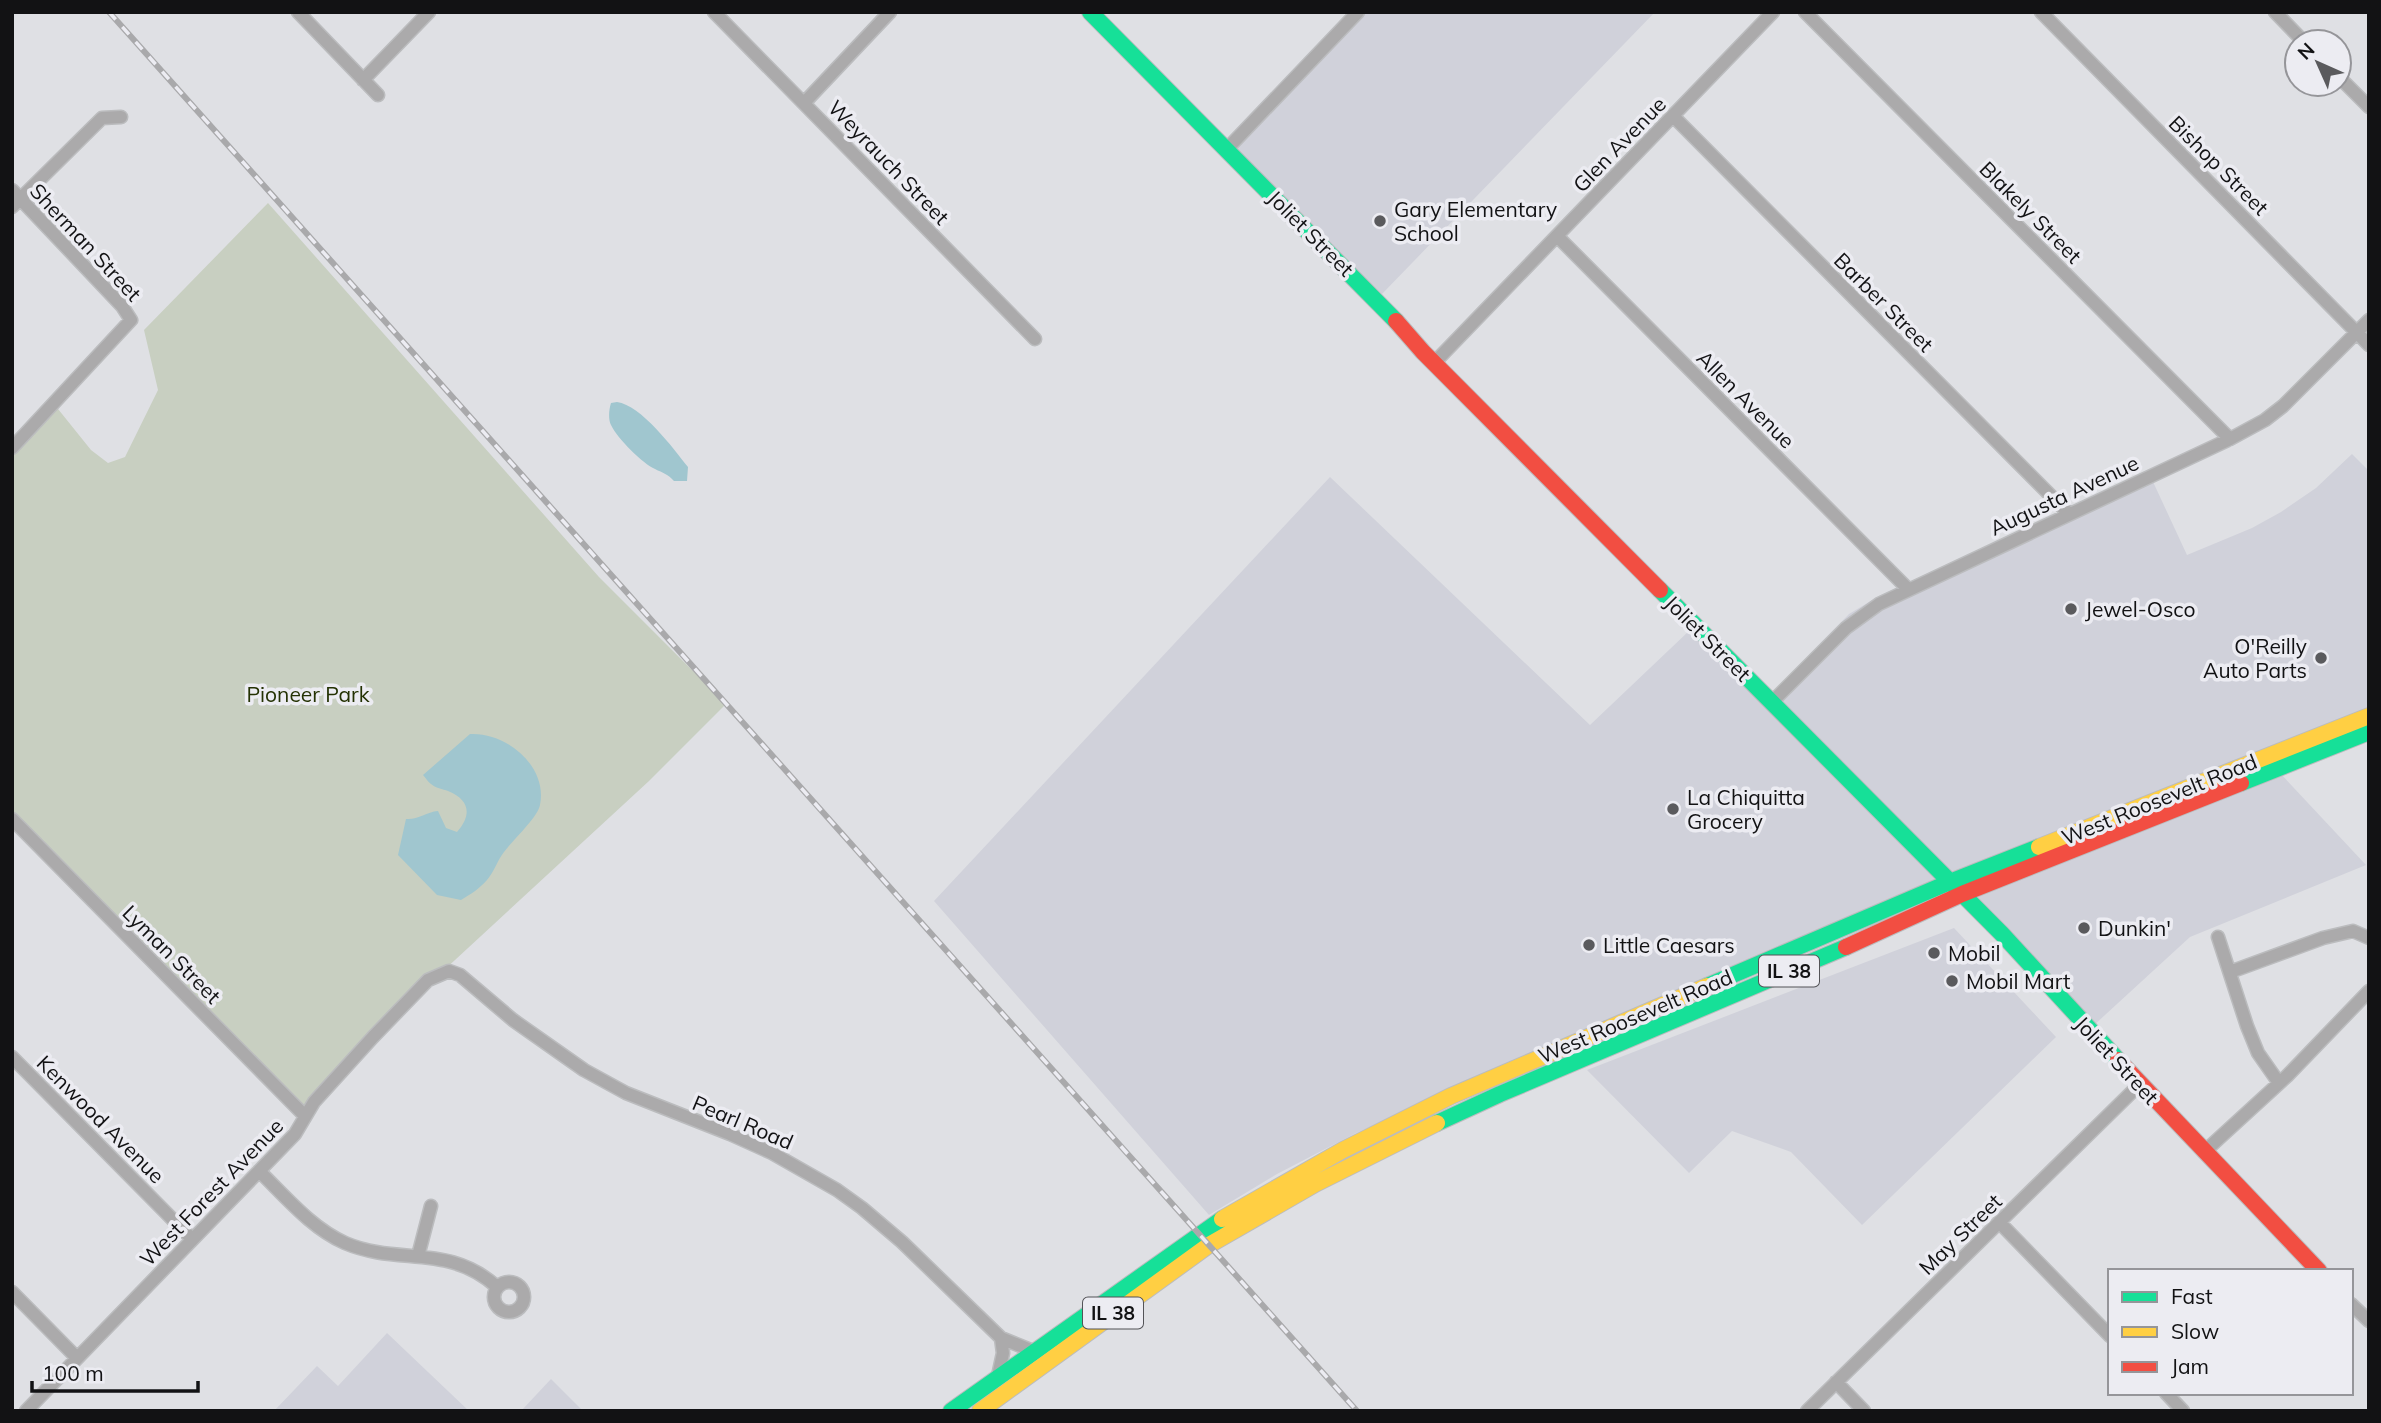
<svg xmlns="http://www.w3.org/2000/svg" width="2381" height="1423" font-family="Mulish,sans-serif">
	<rect width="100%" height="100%" fill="#dfe0e4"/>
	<!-- built -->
	<path fill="#d0d1da" d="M1363,12H1655L1382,294L1231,148Z
		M2352,454L2369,471V709L1953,874L1773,692L1849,614L1879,596L2148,471L2187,555L2252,528L2281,512L2316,488Z
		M1330,477L1590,725L1690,630L1936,879L1356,1133L1277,1174L1209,1215L934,901Z
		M2280,773L2366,865L2190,937L2093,1026L1971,898Z
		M1954,928L2056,1037L1862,1225L1791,1152L1732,1131L1689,1173L1587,1070Z
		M387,1333L469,1411H274L317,1366L338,1386Z
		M551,1379L583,1411H521Z"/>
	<!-- green -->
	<path fill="#c8cfc1" d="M268,203L599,577L726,704L649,781L442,972L305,1116L12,819V448L54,404L91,450L108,463L125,457L158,390L144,330Z"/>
	<!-- water -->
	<path fill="#a0c6cf" d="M617,402C641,405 673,448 688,467L687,481H674C668,474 663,473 655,469C643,464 617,438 611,425C608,419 609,409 611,403Z
		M470,734C506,732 548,766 540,805C538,817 512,841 504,852C497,861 494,872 487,880C479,889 471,894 461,900L437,895L398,855L406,819C418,820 426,812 438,811L446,828L457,832C472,815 470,800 448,791C443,789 435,788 431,784C428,782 426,778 423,775Z"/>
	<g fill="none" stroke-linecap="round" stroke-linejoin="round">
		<defs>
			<path id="street" d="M298,12L378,95
				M714,12L1035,339
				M1805,12L2230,439
				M2041,12L2369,345
				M2275,12L2304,42
				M2339,77L2369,107
				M363,80L429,12
				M804,103L890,12
				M1673,116L2069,514
				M1227,149L1358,12
				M12,190L122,306L131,320L12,448
				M12,207L102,118L121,117
				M1557,236L1908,589
				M1435,362L1773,12
				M1772,702L1846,628L1879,604L2230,439L2265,420L2283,406L2369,320
				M12,819L305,1116
				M2218,937L2247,1026L2258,1053L2279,1083
				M2230,972L2323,938L2353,931L2369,938
				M12,1057L192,1239
				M2204,1152L2287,1076L2369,991
				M259,1171C285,1196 311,1228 345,1243C399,1266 448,1243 497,1287
				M1999,1222L2110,1336
				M418,1256L431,1206
				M494 1297a15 15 0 1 1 30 0a15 15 0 1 1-30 0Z
				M12,1292L77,1358
				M2351,1304L2369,1321
				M998,1376L1003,1353L1001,1338
				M1836,1382L1864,1411
				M2166,1393L2183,1411
				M26,1411L295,1134L314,1102L373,1037L428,980L449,971L460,975L513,1020L584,1070L626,1093L730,1134L772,1153L837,1190L862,1208L902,1242L1001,1338L1033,1351
				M1807,1411L2140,1084"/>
			<path id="fast" d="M1090,12L1396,321
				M1660,590L2002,934L2118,1060
				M2241,783L2369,732
				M1707,986L1950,882L2039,847
				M1437,1123L1500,1094L1846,947
				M951,1411L1222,1219"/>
			<path id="slow" d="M2039,847L2369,716
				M1222,1219L1343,1150L1451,1096L1707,986
				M980,1411L1209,1245L1315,1184L1437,1123"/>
			<path id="jam" d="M1396,321L1423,352L1660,590
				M1846,947L1962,894L2241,783
				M2118,1060L2319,1271"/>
		</defs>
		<!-- street casing -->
		<use href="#street" stroke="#bbbcbe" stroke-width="15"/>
		<!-- fast casing -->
		<use href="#fast" stroke="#bbbcbe" stroke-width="18"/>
		<!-- slow casing -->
		<use href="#slow" stroke="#bbbcbe" stroke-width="18"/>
		<!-- jam casing -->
		<use href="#jam" stroke="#bbbcbe" stroke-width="18"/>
		<!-- street -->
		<use href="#street" stroke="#abaaab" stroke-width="12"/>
		<!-- fast -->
		<use href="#fast" stroke="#16e098" stroke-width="16"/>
		<!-- slow -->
		<use href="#slow" stroke="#ffcf43" stroke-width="16"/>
		<!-- jam -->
		<use href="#jam" stroke="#f24e42" stroke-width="16"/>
		<defs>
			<path id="rail" d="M109,12L1357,1411"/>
		</defs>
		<!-- rail casing -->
		<use href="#rail" stroke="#a9a9ab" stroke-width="6"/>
		<!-- rail -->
		<use href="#rail" stroke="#ececf2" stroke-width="3.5" stroke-dasharray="10" stroke-linecap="butt"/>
	</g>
	<!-- markers -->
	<g fill="#5a5a5d" stroke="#ececf2" stroke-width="2.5">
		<circle cx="1380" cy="221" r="7"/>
		<circle cx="2071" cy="609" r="7"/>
		<circle cx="2321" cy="658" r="7"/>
		<circle cx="1673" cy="809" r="7"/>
		<circle cx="2084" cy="928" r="7"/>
		<circle cx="1589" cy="945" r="7"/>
		<circle cx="1934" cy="953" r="7"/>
		<circle cx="1952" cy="981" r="7"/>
	</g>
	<g text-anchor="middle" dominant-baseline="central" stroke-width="7" stroke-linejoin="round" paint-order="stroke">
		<!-- shield labels -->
		<g fill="#ececf2" stroke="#535357" stroke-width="2">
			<rect x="1759" y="955.5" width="60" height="31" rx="5"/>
			<rect x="1083" y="1297.5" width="60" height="31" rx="5"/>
		</g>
		<g font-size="19" font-weight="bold" fill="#121214">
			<text x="1789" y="971">IL 38</text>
			<text x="1113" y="1313">IL 38</text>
		</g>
		<!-- street labels -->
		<g font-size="21" fill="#121214" stroke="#ececf2">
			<text transform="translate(1619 144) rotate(-46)">Glen Avenue</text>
			<text transform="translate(889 162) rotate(46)">Weyrauch Street</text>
			<text transform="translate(2219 165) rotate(45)">Bishop Street</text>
			<text transform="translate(2031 212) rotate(45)">Blakely Street</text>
			<text transform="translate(1311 233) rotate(45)">Joliet Street</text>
			<text transform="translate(86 242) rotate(47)">Sherman Street</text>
			<text transform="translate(1884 302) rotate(45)">Barber Street</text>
			<text transform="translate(1746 399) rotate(45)">Allen Avenue</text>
			<text transform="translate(2064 495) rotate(-25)">Augusta Avenue</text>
			<text transform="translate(1708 638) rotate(45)">Joliet Street</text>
			<text transform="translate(2159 799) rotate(-22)">West Roosevelt Road</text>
			<text transform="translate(172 954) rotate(45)">Lyman Street</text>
			<text transform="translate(1635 1016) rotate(-23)">West Roosevelt Road</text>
			<text transform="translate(2117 1060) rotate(47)">Joliet Street</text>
			<text transform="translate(101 1119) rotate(45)">Kenwood Avenue</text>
			<text transform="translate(743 1122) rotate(23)">Pearl Road</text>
			<text transform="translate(211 1192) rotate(-46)">West Forest Avenue</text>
			<text transform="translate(1960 1234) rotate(-44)">May Street</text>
		</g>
		<!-- poi labels -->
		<g font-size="21" fill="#121214" stroke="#ececf2" text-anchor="start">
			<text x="1394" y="209">Gary Elementary<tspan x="1394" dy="24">School</tspan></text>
			<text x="2085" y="609">Jewel-Osco</text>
			<text x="2307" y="646" text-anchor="end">O'Reilly<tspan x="2307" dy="24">Auto Parts</tspan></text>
			<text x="1687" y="797">La Chiquitta<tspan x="1687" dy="24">Grocery</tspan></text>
			<text x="2098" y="928">Dunkin'</text>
			<text x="1603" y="945">Little Caesars</text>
			<text x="1948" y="953">Mobil</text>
			<text x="1966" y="981">Mobil Mart</text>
		</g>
		<!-- park labels -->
		<g font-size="21" fill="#243203" stroke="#ececf2">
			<text x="308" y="694">Pioneer Park</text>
		</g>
	</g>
	<!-- border -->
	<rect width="2381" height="1423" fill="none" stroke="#121214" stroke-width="28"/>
	<!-- legend -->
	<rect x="2108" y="1269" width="245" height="126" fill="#ececf2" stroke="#959599" stroke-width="2"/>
	<rect x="2122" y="1292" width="35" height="10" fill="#16e098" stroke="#959599" stroke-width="2"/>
	<text x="2171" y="1304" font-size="21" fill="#121214">Fast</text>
	<rect x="2122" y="1327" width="35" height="10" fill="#ffcf43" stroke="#959599" stroke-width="2"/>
	<text x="2171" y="1339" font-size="21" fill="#121214">Slow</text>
	<rect x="2122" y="1362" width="35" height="10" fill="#f24e42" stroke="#959599" stroke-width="2"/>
	<text x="2171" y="1374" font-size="21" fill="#121214">Jam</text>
	<!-- north arrow -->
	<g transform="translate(2318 63) rotate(315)"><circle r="33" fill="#ececf2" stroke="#959599" stroke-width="2"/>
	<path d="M0-5L12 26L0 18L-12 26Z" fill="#5a5a5d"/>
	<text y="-10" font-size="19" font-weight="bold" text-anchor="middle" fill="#121214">N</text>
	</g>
	<!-- scale -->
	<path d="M32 1381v10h166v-10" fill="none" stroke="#121214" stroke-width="3.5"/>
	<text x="42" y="1381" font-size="21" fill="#121214" stroke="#ececf2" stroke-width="5" paint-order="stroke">100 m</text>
</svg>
